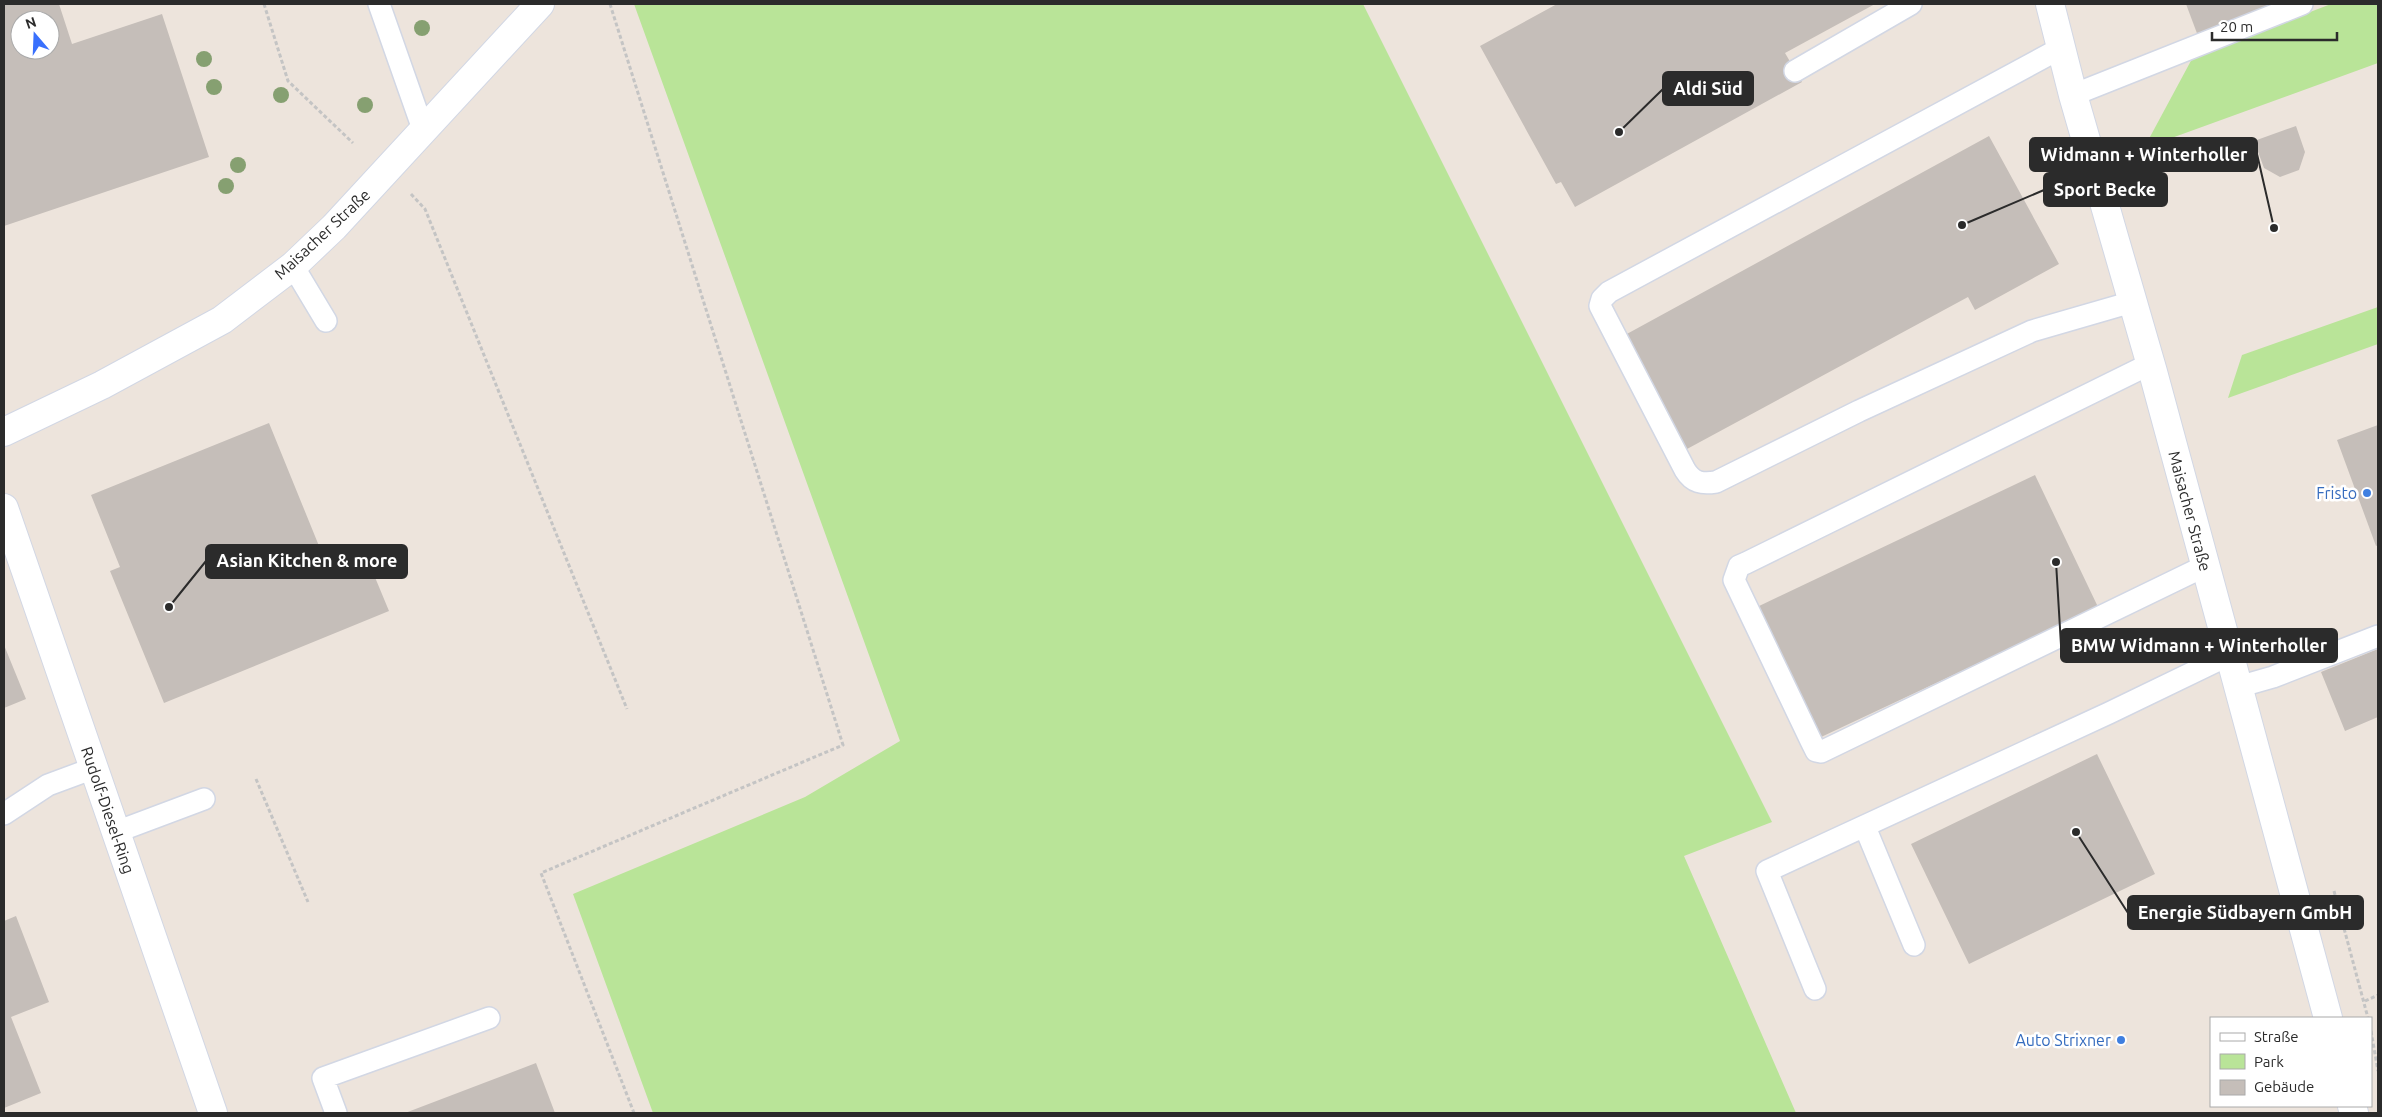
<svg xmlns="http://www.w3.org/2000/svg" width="2382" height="1117" font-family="Ubuntu,sans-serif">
	<rect width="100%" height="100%" fill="#ede4dc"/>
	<!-- green -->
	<path fill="#b9e498" d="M634,4H1363L1772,822L1684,856L1796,1113H653L573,894L805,797L900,741Z
		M2331,4H2378V63L2144,148L2193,57Z
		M2378,307V344L2228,398L2242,355Z"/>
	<!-- building -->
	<path fill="#c5beb9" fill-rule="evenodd" d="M4,4H59L72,44L162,14L209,157L4,226ZM20,20H50V50H20Z
		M1557,4H1875L1785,53L1802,82L1575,207L1561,182L1556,184L1480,46Z
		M2186,4H2283L2198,36Z
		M2296,126L2305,152L2299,170L2280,177L2264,168L2254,141Z
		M1989,136L2059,264L1975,310L1968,297L1687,449L1625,335Z
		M269,423L330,573L367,558L389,611L164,703L110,571L120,567L91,495Z
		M2378,425V545L2376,546L2337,440Z
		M2035,475L2098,607L1819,738L1757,607Z
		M4,645L26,699L4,708Z
		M2378,649V717L2345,731L2321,672Z
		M2097,754L2155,874L1969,964L1911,844Z
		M16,916L49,1002L11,1017L41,1093L4,1108V921Z
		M536,1063L555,1113H405Z"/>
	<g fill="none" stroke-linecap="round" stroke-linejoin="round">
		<defs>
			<path id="lane" d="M379,4L424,132
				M2061,48L1609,292L1602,299L1600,306L1685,470C1693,483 1702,484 1716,482L1859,411L2032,331L2132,302
				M1795,71L1911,4
				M2073,95L2302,4
				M293,266L326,321
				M2150,364L1746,563L1739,566L1734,580L1811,741L1816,751L1821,752L2205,566
				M2238,687L2273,677L2378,636
				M4,814L48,785L94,768
				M1865,827L1914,945
				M116,832L204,799
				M1815,989L1767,871L2109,713L2229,655
				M336,1113L323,1078L489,1018"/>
			<path id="street" d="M2050,4L2073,95L2153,372L2328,1018
				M4,432L102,385L222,320L293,266L334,227L540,4
				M4,508L213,1113
				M2352,1106L2354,1113"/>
		</defs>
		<!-- lane casing -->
		<use href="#lane" stroke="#d2d7e4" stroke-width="24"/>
		<!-- street casing -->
		<use href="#street" stroke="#d2d7e4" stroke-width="30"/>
		<!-- path -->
		<path stroke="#c4c4c4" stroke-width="3" stroke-dasharray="4 2.5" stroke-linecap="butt" d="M264,4L288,81L353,143
			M610,4L843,745L541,873L634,1113
			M411,194L425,209L627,709
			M256,779L308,902
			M2334,891L2368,1018
			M2365,1001L2378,995
			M2371,1031L2378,1071"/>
		<!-- lane -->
		<use href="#lane" stroke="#fff" stroke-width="21"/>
		<!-- street -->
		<use href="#street" stroke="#fff" stroke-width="28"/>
	</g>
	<!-- trees -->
	<g fill="#86a071">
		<circle cx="422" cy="28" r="8"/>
		<circle cx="204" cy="59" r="8"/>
		<circle cx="214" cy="87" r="8"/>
		<circle cx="281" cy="95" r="8"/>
		<circle cx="365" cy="105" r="8"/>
		<circle cx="238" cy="165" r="8"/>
		<circle cx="226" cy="186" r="8"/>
	</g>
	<!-- markers -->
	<g fill="#3f7fe0" stroke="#fff" stroke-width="2">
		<circle cx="2367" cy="493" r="5"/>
		<circle cx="2121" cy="1040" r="5"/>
	</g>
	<g text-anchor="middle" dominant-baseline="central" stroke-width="5" stroke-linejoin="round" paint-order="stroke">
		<!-- street labels -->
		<g font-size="16" fill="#2b2b2b" stroke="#fff">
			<text transform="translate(322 234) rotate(-43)">Maisacher Straße</text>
			<text transform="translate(2190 511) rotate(75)">Maisacher Straße</text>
			<text transform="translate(108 810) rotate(71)">Rudolf-Diesel-Ring</text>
		</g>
		<!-- shop labels -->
		<g font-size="16" fill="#366cbe" stroke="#fff" text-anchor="end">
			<text x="2357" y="493">Fristo</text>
			<text x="2111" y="1040">Auto Strixner</text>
		</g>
	</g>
	<!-- callouts -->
	<path fill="none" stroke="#2b2b2b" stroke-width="2" d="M1619 132L1663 89M2274 228L2257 154M1962 225L2044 190M169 607L206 561M2056 562L2061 645M2076 832L2128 913"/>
	<g fill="#2b2b2b" stroke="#fff" stroke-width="2">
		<circle cx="1619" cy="132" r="5"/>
		<circle cx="2274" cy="228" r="5"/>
		<circle cx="1962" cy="225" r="5"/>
		<circle cx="169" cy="607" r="5"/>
		<circle cx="2056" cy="562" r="5"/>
		<circle cx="2076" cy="832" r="5"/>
	</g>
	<g fill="#2b2b2b" stroke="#2b2b2b" stroke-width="2">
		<rect x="1663" y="72" width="90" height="33" rx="5"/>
		<rect x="2030" y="138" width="227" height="33" rx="5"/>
		<rect x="2044" y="173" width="123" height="33" rx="5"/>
		<rect x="206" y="545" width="201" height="33" rx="5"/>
		<rect x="2061" y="629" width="276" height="33" rx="5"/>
		<rect x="2128" y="896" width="235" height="33" rx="5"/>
	</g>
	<g font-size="18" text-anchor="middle" font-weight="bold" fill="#fff">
		<text x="1708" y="95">Aldi Süd</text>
		<text x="2144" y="161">Widmann + Winterholler</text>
		<text x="2105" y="196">Sport Becke</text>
		<text x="307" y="567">Asian Kitchen &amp; more</text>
		<text x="2199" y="652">BMW Widmann + Winterholler</text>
		<text x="2245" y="919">Energie Südbayern GmbH</text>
	</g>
	<!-- border -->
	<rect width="2382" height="1117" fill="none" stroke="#2b2b2b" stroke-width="10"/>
	<!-- legend -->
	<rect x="2210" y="1017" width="162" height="90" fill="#ffffff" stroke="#aaaaaa"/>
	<rect x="2220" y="1033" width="25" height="8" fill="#ffffff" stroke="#aaaaaa"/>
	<text x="2254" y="1042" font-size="15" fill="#2b2b2b">Straße</text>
	<rect x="2220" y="1054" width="25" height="15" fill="#b9e498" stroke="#aaaaaa"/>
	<text x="2254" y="1067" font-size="15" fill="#2b2b2b">Park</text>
	<rect x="2220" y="1080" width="25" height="15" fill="#c5beb9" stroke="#aaaaaa"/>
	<text x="2254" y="1092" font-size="15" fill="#2b2b2b">Gebäude</text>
	<!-- north arrow -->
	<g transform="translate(35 35) rotate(341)"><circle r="24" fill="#ffffff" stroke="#aaaaaa"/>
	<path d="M0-4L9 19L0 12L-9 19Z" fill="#3970fd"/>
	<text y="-8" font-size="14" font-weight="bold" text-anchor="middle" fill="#2b2b2b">N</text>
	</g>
	<!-- scale -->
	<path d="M2212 32v8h125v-8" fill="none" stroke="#2b2b2b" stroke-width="2.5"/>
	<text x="2220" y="32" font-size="15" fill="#2b2b2b" stroke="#ffffff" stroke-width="4" paint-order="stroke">20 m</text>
</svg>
